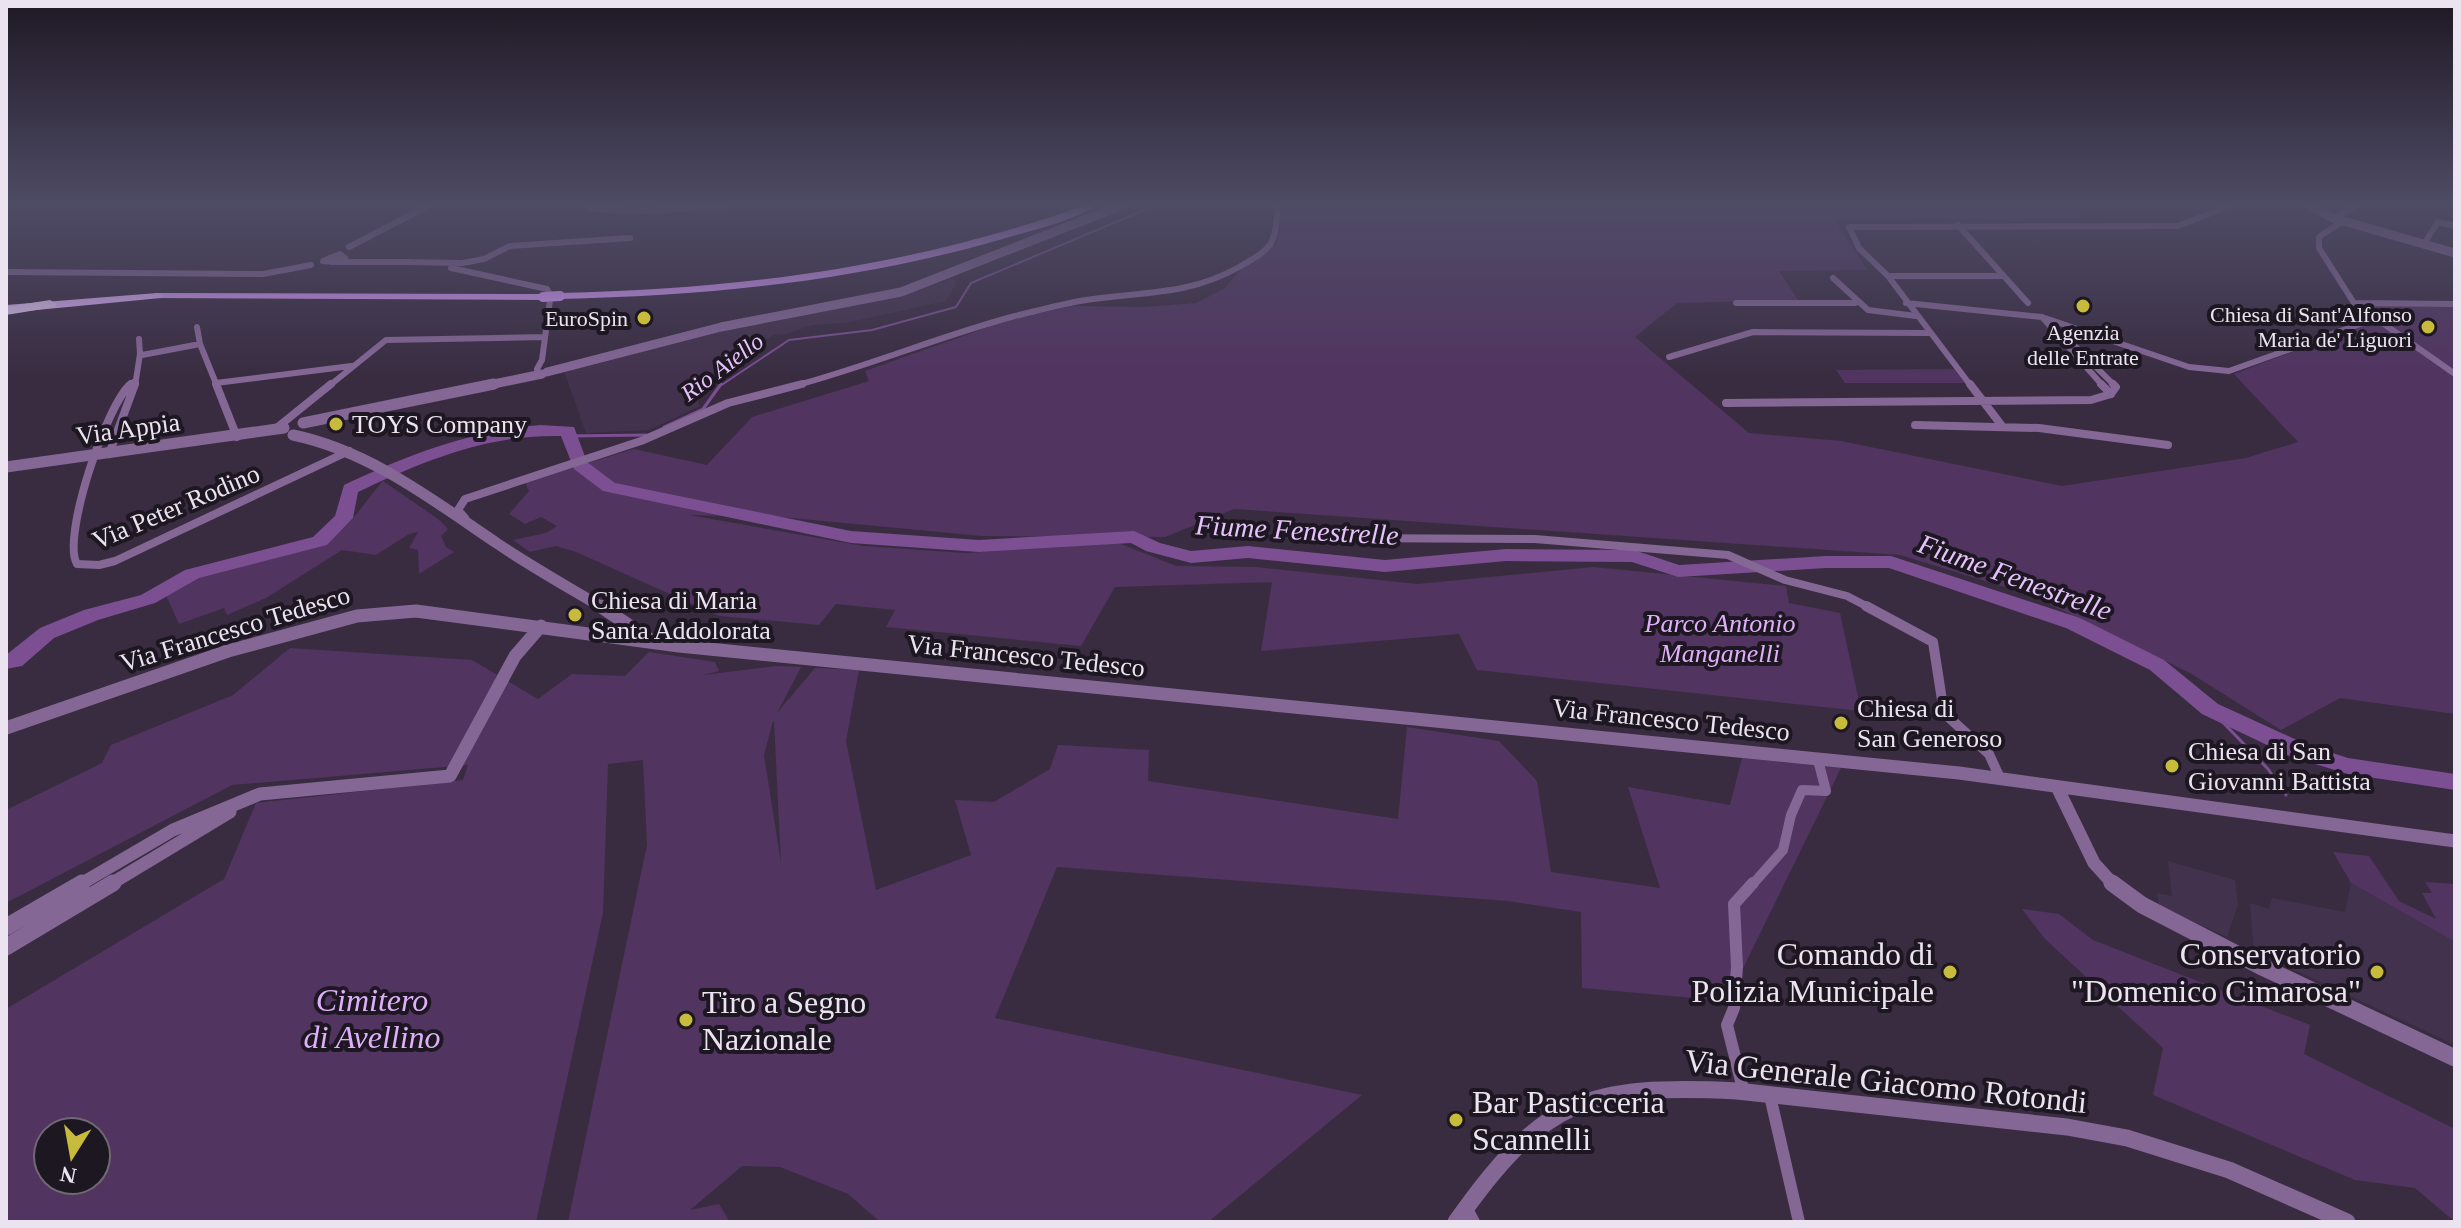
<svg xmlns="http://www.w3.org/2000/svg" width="2461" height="1228" font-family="'Times New Roman',serif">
	<rect width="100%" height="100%" fill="#392c41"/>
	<!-- built -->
	<path fill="#43324d" d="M954,278L956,284L946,301L845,323L812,325L784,335L775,334L692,386L700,406L649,430L586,433L564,371L705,334L902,295Z
		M2168,861L2235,880L2238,905L2227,937L2159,906L2157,893L2172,896Z
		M2351,883L2455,942V1045L2254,951L2250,903L2269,909L2272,898L2345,912Z"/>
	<!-- green -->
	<path fill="#513460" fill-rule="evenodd" d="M1281,206H2079V218L1835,220L1867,270L1779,271L1798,300L1677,303L1635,337L1749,433L1841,441L2062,486L2246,458L2298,442L2234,374L2366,324L2358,305L2455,307V714L2340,698L2281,730L2190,673L2031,595L1900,555L1234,509L1165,537L982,536L781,517L689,515L863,546L966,553L1119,543L1176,566L1255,567L1417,584L1593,567L1786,586L1789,603L1840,613L1861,711L1477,670L1459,634L1261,651L1272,582L1115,587L1081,646L886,627L895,610L836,604L819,625L719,616L576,552L556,546L530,552L513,540L546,533L557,526L541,517L525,524L509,514L529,491L525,482L634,449L707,465L752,417L869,381L865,371L1000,323L1069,306L1145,307L1196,303L1224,289L1244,266L1277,243Z
		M1954,369L1965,383H1845L1836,370Z
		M383,481L438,519L448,529L441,536L446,547L454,552L419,574L418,550L409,548L418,532L409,534L376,555L342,550L266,598L227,615L224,608L179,624L165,593L209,572L317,546C350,530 360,507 383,481Z
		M290,648L472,660L538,699L572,674L625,676L649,652L715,662L719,671L703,675L776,666L801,667L777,713L815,668L859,670L846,741L876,890L971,855L955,800L994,802L1050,769L1058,745L1149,750L1148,781L1398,819L1407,727L1499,741L1537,781L1551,872L1660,888L1628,787L1730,805L1742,758L1841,768L1727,1001L1582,988L1581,912L1508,901L1057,867L995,1018L1362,1095L1208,1222H876L878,1220L848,1194L780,1167L742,1166L690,1210L719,1204L730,1222H568L647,845L643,760L608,764L603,913L536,1222H6V1009L224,879L256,803L463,780L468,765L232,785L6,903V810L102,763L111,745L233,695ZM773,721H774L781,863L764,755ZM48,1132H96V1180H48Z
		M2333,852L2369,856L2399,901L2436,919L2422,893H2432L2425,882L2455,884V942L2351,883Z
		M2022,909L2059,914L2093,940L2310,1025L2304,1054L2455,1129V1222L2415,1188L2355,1180L2153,1095L2163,1048L2045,939Z"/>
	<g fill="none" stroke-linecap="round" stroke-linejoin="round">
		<!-- stream-far1 -->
		<path stroke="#7c4f93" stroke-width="2" d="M720,386L789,340L872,330L956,307L971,283L1154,206"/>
		<!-- stream -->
		<path stroke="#7c4f93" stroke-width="3" d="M664,427L703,409L721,384
			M569,436L646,435
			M2210,709L2268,769L2286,795"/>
		<!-- river -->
		<path fill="#7c4f93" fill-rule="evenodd" d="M540,425L574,427L587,462L615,483L851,531L979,540L1134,531L1160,543L1191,551L1248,546L1385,560L1506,549L1634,550L1679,565L1826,556H1891L2080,618L2164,660L2218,704L2308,745L2348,758L2455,774V790L2348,774L2292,757L2202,714L2150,670L2066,628L1889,568H1826L1678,577L1632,562L1506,561L1385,572L1248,558L1191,563L1146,551L1131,543L979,552L851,543L603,491L574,469L561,436C488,434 423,461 358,492L353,518L327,545L199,578L155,603L98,620L54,638L22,666L6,669V655L40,628L84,610L141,595L185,570L313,537L335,516L344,485C407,455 470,431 540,425Z"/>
		<!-- minor-far3 -->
		<path stroke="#856796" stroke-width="6" d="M590,206L591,209L644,211L728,206
			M2333,218L2356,206
			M2343,221L2319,237V248L2354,303L2455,374
			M1958,225L2028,303
			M2424,244L2438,222L2455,226
			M349,247L428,206
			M340,254L345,258L334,262L323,261Z
			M337,262H412
			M409,262L462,263L484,259L510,246L630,238
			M451,268L547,289L550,295
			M6,272L263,274L311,265
			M1888,276H2004
			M1833,278L1868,310L1916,316
			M1736,303H1855
			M1906,303L2042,317L2189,367L2229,371L2374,319
			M2354,303L2455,304
			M2042,317L2103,386
			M197,327L200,344L217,386
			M2065,336L2115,386
			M142,355L200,344
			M1669,357L1753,332L1929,333
			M537,369L542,360L550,300
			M216,383L351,366
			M129,386L135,381
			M135,386L140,354L139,339
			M329,386L386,340L545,337
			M794,386C869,366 940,336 1015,316C1036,311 1058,305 1080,301C1138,291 1186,297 1239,267C1276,246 1274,245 1278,206
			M1971,386L1888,276L1859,248L1849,227L2178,226L2229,206"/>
		<!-- minor-far2 -->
		<path stroke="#856796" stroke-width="8" d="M131,384C107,403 61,538 77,564L99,565L115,561L349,451
			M216,384L237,437
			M1970,384L2002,426
			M2111,394L2116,387L2113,384
			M1726,403L2091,400L2111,394L2101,384
			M1915,425L2039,428L2168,445
			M274,430L331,384
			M109,454L135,384
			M465,518L458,510L465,499L641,441L728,403L802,384
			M1338,538L1535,539L1728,555L1785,580L1847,596L1870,608"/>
		<!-- minor-far1 -->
		<path stroke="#856796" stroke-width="10" d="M1866,606L1933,642L1944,713L1989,754L2000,778
			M1752,885L1783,850L1791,815L1802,790L1826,791L1818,760"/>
		<!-- minor -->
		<path stroke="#856796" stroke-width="12" d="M1744,1093L1727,1025L1734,1008L1737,967L1734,904L1753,883
			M1770,1096L1799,1222
			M1466,1207L1474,1222"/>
		<!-- tertiary-far3 -->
		<path stroke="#856796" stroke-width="9" d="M2311,206L2333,218L2455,253
			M547,372L721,327L901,292L1120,206
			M484,386L542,374"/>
		<!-- tertiary-far2 -->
		<path stroke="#856796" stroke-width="11" d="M303,423L494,384
			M293,435C370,451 434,501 498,544C532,567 568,587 603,608
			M6,467L284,428"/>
		<!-- tertiary-far1 -->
		<path stroke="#856796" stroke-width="13" d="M600,606L649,639
			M6,728L228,651L357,616L416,611L679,646L1959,773L2455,841
			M2058,789L2094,863L2114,885
			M79,885L173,830L260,794L450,776L515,656L541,626
			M109,885L230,812"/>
		<!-- tertiary -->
		<path stroke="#856796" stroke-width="17" d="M2112,883L2142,905L2260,966L2455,1058
			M6,927L82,883
			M6,947L113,883
			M1456,1222C1543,1098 1588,1084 1737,1091L2067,1127L2127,1138L2229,1170L2347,1222"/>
		<!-- primary -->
		<path fill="#d798f9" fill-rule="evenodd" d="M1083,206H1096C1070,222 1029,231 999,240C856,281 708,296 560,299L555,296L560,293C741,289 911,267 1083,206Z
			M157,293L543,294L548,297L543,300L153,298L152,296Z"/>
		<!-- trunk -->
		<path fill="#dcaef5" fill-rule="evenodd" d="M157,293L163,296L161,298L6,313V305Z"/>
		<!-- motorway -->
		<path fill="#e0c3f1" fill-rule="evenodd" d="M50,300L57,304L55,307L6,315V307Z"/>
		<!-- primary-bridge -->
		<path stroke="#d798f9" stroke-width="10" d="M543,297L560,296"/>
	</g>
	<!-- sky -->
	<linearGradient id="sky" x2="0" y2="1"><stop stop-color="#1f1824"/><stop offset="0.54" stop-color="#4e4b65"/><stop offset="1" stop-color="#4e4b65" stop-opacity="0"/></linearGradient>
	<rect width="2461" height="378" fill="url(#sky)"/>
	<!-- markers -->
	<g fill="#c8bb3b" stroke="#1d1721" stroke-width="3">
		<circle cx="2083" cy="306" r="8"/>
		<circle cx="644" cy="318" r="8"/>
		<circle cx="2428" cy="327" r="8"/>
		<circle cx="336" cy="424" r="8"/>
		<circle cx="575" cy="615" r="8"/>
		<circle cx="1841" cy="723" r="8"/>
		<circle cx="2172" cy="766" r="8"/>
		<circle cx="1950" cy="972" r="8"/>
		<circle cx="2377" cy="972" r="8"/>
		<circle cx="686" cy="1020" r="8"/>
		<circle cx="1456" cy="1120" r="8"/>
	</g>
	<g text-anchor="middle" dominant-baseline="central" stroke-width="8" stroke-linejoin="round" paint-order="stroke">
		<!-- far-poi labels -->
		<g font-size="22" fill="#ece3f1" stroke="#1d1721" text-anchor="end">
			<text x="2412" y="314">Chiesa di Sant'Alfonso<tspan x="2412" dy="25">Maria de' Liguori</tspan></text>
			<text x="628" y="318">EuroSpin</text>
			<text x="2083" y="332" text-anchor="middle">Agenzia<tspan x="2083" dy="25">delle Entrate</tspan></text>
		</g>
		<!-- far-water labels -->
		<g font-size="24" font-style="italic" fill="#e7c2fc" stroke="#1d1721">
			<text transform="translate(722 367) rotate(-37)">Rio Aiello</text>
		</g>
		<!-- poi labels -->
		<g font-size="26" fill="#ece3f1" stroke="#1d1721" text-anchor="start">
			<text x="352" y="424">TOYS Company</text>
			<text x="591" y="600">Chiesa di Maria<tspan x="591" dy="30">Santa Addolorata</tspan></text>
			<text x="1857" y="708">Chiesa di<tspan x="1857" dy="30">San Generoso</tspan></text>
			<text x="2188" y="751">Chiesa di San<tspan x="2188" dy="30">Giovanni Battista</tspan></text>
		</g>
		<!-- street labels -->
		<g font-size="26" fill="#ece3f1" stroke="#1d1721">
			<text transform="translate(128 429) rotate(-8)">Via Appia</text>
			<text transform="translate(176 507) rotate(-23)">Via Peter Rodino</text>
			<text transform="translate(235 629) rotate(-17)">Via Francesco Tedesco</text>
			<text transform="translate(1026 656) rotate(6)">Via Francesco Tedesco</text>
			<text transform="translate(1671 720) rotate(6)">Via Francesco Tedesco</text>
		</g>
		<!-- park labels -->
		<g font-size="26" font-style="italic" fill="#e0affb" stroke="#1d1721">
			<text x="1720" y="623">Parco Antonio<tspan x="1720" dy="30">Manganelli</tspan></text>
		</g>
		<!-- water labels -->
		<g font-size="28" font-style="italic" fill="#e7c2fc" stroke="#1d1721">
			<text transform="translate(1297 530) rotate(3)">Fiume Fenestrelle</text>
			<text transform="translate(2015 577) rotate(20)">Fiume Fenestrelle</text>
		</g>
		<!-- near-poi labels -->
		<g font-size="32" fill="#ece3f1" stroke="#1d1721" text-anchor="end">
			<text x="1934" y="954">Comando di<tspan x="1934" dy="37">Polizia Municipale</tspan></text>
			<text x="2361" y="954">Conservatorio<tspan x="2361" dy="37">"Domenico Cimarosa"</tspan></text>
			<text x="702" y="1002" text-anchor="start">Tiro a Segno<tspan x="702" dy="37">Nazionale</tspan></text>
			<text x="1472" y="1102" text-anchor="start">Bar Pasticceria<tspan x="1472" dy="37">Scannelli</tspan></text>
		</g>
		<!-- near-park labels -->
		<g font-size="32" font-style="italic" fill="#e0affb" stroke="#1d1721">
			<text x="372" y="1000">Cimitero<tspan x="372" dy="37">di Avellino</tspan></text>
		</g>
		<!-- near-street labels -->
		<g font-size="32" fill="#ece3f1" stroke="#1d1721">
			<text transform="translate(1886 1081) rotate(6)">Via Generale Giacomo Rotondi</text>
		</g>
	</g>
	<!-- border -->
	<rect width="2461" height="1228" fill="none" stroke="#ece3f1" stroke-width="16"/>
	<!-- north arrow -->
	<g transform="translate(72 1156) rotate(191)"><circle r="38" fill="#1d1721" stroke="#706974" stroke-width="2"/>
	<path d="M0-6L14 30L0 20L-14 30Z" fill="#c8bb3b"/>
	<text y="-12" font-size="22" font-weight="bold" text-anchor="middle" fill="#ece3f1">N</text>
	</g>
</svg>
